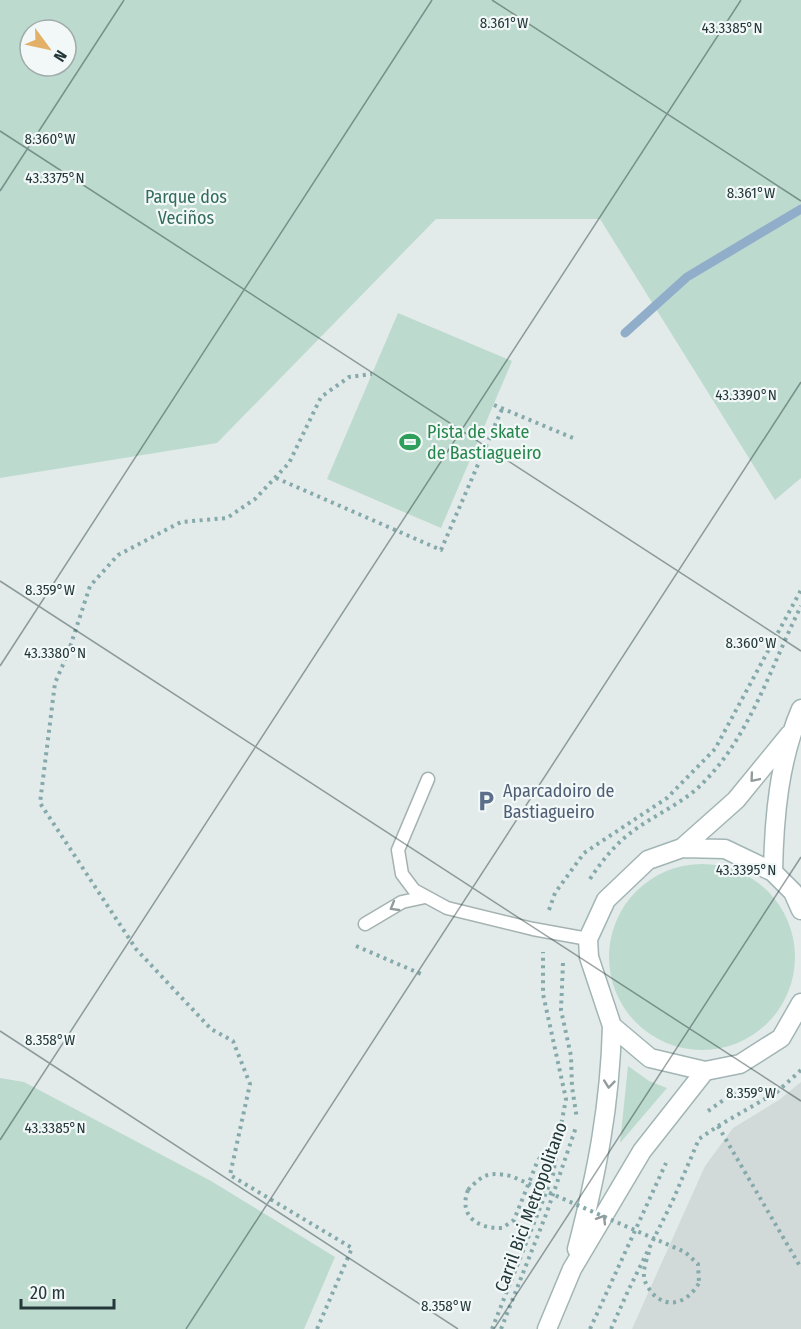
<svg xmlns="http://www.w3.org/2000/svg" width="801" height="1329" font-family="'Fira Sans Condensed',sans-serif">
	<rect width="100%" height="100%" fill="#e2ebea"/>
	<!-- built -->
	<path fill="#d1dad9" d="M801,1082V1329H632L705,1166L733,1128L779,1100Z"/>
	<!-- green -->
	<path fill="#bddace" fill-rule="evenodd" d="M0,0H801V478L775,500L600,219H436L217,443L0,478ZM30,30H66V66H30Z
		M398,313L512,361L441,528L327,479Z
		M609 957a93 93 0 1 1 186 0a93 93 0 1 1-186 0Z
		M628,1066L649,1081L667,1088L620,1143Z
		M0,1078L24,1082L211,1181L335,1257L304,1329H0Z"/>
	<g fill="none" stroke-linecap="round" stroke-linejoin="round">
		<!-- stream -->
		<path stroke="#90adca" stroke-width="9" d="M625,333L687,277L801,209"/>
		<defs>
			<path id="lane" d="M428,779L398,850L402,874L414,890L447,908L533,929L588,939
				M365,924L402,902L425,897"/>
			<path id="secondary" d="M682,848L736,800L790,734
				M773,872C774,817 779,760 801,709
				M801,910L793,892L773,872L725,849L682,848L648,860L606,900L588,939L589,957L612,1026L650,1058L705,1071L740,1064L781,1038L801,1003
				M577,1249C597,1172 610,1106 612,1026
				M547,1329L572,1269L642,1151L705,1071"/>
		</defs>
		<!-- lane casing -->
		<use href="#lane" stroke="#a5b2b2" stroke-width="15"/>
		<!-- secondary casing -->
		<use href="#secondary" stroke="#a2b5b5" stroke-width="21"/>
		<!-- path -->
		<path stroke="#86aaab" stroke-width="4" stroke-dasharray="3 4.5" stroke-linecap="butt" d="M494,405L573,438
			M276,478L441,550L502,409
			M590,879C601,862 613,847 629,834C652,816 680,805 701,785C750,737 771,666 801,606
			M549,910L555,893L584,853L667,798L715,749L801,590
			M356,946L421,974
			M563,963L561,1010L571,1056L572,1087L577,1119
			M708,1111L736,1091
			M718,1126L801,1268
			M468,1190C458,1216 478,1229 502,1228L514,1220L538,1160L559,1136L566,1099L543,994V952
			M649,1252C647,1259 643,1269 644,1276C644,1282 649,1289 652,1293C669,1311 689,1301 699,1283
			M317,1329L352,1248L230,1175L250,1084L233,1041L211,1029L136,949L40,803L55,683L68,653L90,586L118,555L181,522L227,518L255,499L289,463L321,397L349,377L372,374
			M492,1329L553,1175L559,1138
			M501,1329L547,1212L576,1127
			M590,1329L666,1163
			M611,1329L628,1291L673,1200L699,1139L718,1126L777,1092L801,1070"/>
		<!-- lane -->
		<use href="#lane" stroke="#fff" stroke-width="12"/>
		<!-- secondary -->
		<use href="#secondary" stroke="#fff" stroke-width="18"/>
		<!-- path-bridge -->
		<path stroke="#86aaab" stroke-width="4" stroke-dasharray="3 4.5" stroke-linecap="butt" d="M468,1190C484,1173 489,1172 511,1176L685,1252L698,1264L699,1283"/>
	</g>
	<!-- one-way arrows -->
	<defs><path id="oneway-chevron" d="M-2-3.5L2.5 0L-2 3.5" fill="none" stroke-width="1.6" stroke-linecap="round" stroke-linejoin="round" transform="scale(1.5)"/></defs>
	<g stroke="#929c9c">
		<use href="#oneway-chevron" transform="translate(754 778) rotate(130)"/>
		<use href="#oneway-chevron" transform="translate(394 907) rotate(150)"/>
		<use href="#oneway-chevron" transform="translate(609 1084) rotate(96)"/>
		<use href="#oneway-chevron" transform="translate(602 1219) rotate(-59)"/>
	</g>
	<!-- ticks -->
	<path fill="none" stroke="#24383a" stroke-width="1.5" stroke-opacity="0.45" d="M492,0L801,201M0,131L801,651M0,191L124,0M0,581L801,1101M0,666L432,0M0,1031L458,1329M0,1140L741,0M186,1329L801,382M494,1329L801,857"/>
	<!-- icons -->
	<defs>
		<symbol id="stadium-bare" viewBox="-9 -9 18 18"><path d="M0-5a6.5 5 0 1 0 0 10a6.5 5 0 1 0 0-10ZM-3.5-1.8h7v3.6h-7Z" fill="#2e9e5b" stroke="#f2f8f7" stroke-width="2.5" paint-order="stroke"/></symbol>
		<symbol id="parking-bare" viewBox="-9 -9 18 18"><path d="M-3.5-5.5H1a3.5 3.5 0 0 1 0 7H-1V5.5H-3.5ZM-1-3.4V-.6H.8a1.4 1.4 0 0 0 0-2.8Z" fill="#5c6f8a" stroke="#f2f8f7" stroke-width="2.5" paint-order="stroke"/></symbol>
	</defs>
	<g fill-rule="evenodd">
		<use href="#stadium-bare" x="395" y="427" width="30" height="30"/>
		<use href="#parking-bare" x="471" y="786" width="30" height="30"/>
	</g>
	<g text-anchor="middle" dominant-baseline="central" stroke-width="4.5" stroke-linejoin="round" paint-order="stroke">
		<!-- park labels -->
		<g font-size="18" fill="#336c5c" stroke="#f2f8f7">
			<text x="186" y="197">Parque dos<tspan x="186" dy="21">Veciños</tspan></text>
		</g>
		<!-- leisure labels -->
		<g font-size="18" fill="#27864d" stroke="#f2f8f7" text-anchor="start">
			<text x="427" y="432">Pista de skate<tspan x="427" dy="21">de Bastiagueiro</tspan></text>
		</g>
		<!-- service labels -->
		<g font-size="18" fill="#4e5e75" stroke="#f2f8f7" text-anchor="start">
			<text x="503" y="791">Aparcadoiro de<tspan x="503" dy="21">Bastiagueiro</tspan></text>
		</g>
		<!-- street labels -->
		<g font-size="18" fill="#24383a" stroke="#f2f8f7">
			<text transform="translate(531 1207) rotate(-70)">Carril Bici Metropolitano</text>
		</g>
	</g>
	<g font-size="15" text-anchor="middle" fill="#24383a" stroke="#f2f8f7" stroke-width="4.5" stroke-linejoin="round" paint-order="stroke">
		<text x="504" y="28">8.361°W</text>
		<text x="732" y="33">43.3385°N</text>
		<text x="50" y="144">8.360°W</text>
		<text x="55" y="183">43.3375°N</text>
		<text x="751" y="198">8.361°W</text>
		<text x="746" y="400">43.3390°N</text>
		<text x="50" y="595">8.359°W</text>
		<text x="751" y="648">8.360°W</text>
		<text x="55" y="658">43.3380°N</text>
		<text x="746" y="875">43.3395°N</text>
		<text x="50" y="1045">8.358°W</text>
		<text x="751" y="1098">8.359°W</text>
		<text x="55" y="1133">43.3385°N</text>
		<text x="446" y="1311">8.358°W</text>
	</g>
	<!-- north arrow -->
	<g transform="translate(48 48) rotate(123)"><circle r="28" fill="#f2f8f7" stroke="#a0abab" stroke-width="1.5"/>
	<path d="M0-4.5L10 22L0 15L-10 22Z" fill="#e3b068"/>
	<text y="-9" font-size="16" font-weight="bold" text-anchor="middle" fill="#24383a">N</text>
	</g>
	<!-- scale -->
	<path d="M21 1299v9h93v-9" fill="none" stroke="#24383a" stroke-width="3"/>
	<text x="30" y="1299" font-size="18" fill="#24383a" stroke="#f2f8f7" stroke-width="4.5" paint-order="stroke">20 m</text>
</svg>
